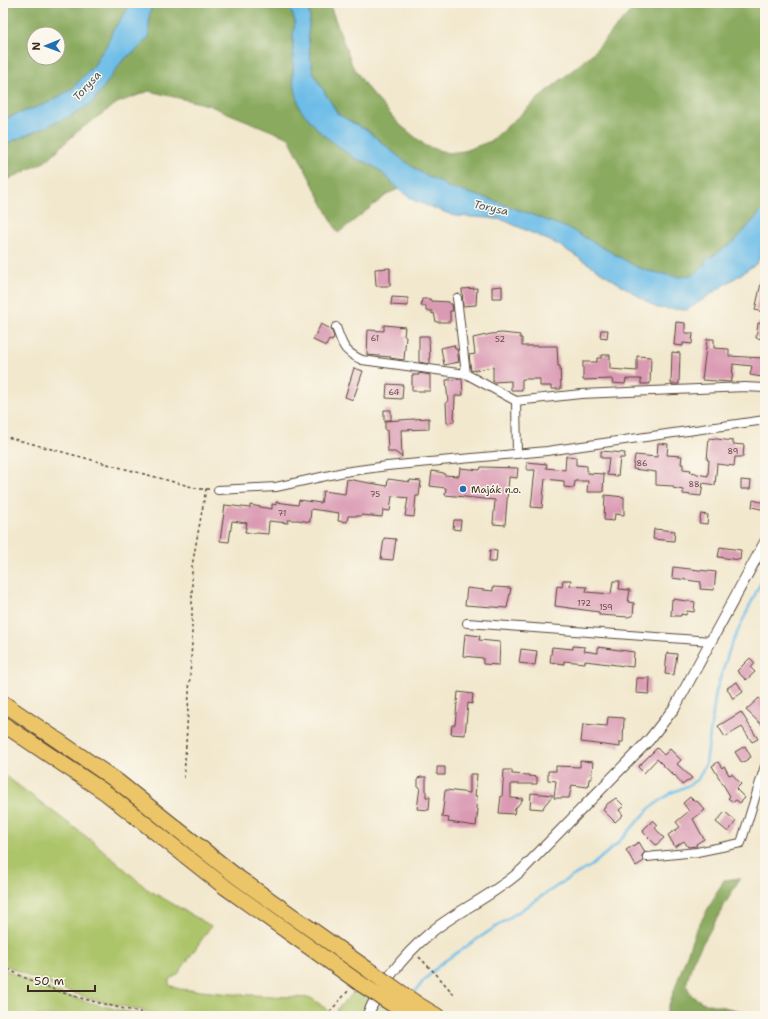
<svg xmlns="http://www.w3.org/2000/svg" width="768" height="1019" font-family="'Shantell Sans',sans-serif">
	<rect width="100%" height="100%" fill="#fbf7ec"/>
	<filter id="ink" filterUnits="userSpaceOnUse"><feTurbulence type="fractalNoise" baseFrequency=".025" numOctaves="2"/><feDisplacementMap in="SourceGraphic" scale="8" xChannelSelector="R" yChannelSelector="G"/><feConvolveMatrix kernelMatrix="1 2 1 2 8 2 1 2 1" color-interpolation-filters="sRGB"/></filter>
	<filter id="wash" filterUnits="userSpaceOnUse"><feTurbulence type="fractalNoise" baseFrequency=".012" numOctaves="4" result="noise"/><feDisplacementMap in="SourceGraphic" scale="16" xChannelSelector="R" yChannelSelector="G"/><feGaussianBlur stdDeviation="0.9" result="paint"/><feColorMatrix in="noise" values="0 0 0 0 0 0 0 0 0 0 0 0 0 0 0 0 0 1.4 0 .05"/><feComposite in="paint" operator="in"/></filter>
	<g filter="url(#wash)">
		<rect width="100%" height="100%" fill="#f2e8ce"/>
		<!-- green -->
		<path fill="#adc56a" stroke="#747844" d="M3,774L96,844L147,889L211,926L178,974L169,980V985L179,989L232,994L311,998L328,1010L323,1016H166L91,999L41,982L3,964Z
			M3,968C47,994 98,1005 147,1016H3Z
			M359,987L372,995L362,1016H334L339,1007Z
			M379,1001L403,1016H371Z"/>
		<!-- forest -->
		<path fill="#8aaa5e" stroke="#626a3e" fill-rule="evenodd" d="M3,3H129L125,13L113,30L107,45L99,56L95,64L72,89L48,103L3,119ZM34,34H58V58H34Z
			M152,3H284L292,13L295,21L293,37V79L300,109L321,133L355,159L366,162L379,170L399,189L389,193L338,233L289,138L208,105L149,91L117,103L79,130L46,161L9,179L3,181V145L73,115L92,103L123,60L139,48L149,37V18Z
			M307,3H329L352,65L368,89L399,124L426,146L448,153L464,151L491,141L540,97L592,54L638,3H765V207L735,241L705,261V265C701,268 697,273 693,275C679,281 651,272 637,267L570,229L489,199L447,187L439,181L426,176L403,160L370,133L368,130L362,128L338,114L313,73L310,55L308,33L310,17Z
			M740,878L693,960L686,985L692,996L704,1003L765,1016H665L695,932L724,880Z"/>
		<!-- water -->
		<path fill="#6dbde8" stroke="#547483" d="M129,3H152L149,18V37L139,48L123,60L92,103L73,115L3,145V119L48,103L72,89L95,64L99,56L107,45L113,30L125,13Z
			M284,3H307L310,17L308,33L310,55L313,73L338,114L362,128L368,130L370,133L403,160L426,176L439,181L447,187L489,199L570,229L637,267L648,271L679,277L693,275L705,265V261L735,241L765,207V249L756,264L687,310L657,308L559,245L503,220L489,218L455,216L415,201L399,189L379,170L366,162L355,159L321,133L300,109L293,79V37L295,21L292,13Z"/>
		<g fill="none" stroke-linecap="round" stroke-linejoin="round">
			<!-- stream -->
			<path stroke="#6dbde8" stroke-width="2.5" d="M413,995L424,980L443,962L566,880L591,866L618,843L650,808L671,793L687,786L698,779L706,763L716,691L730,648L765,573"/>
		</g>
		<g id="blocks">
			<!-- building -->
			<path fill="#da9ab3" d="M390,268V286H376L375,269Z
				M762,279L765,280V304L763,312L755,310Z
				M502,286V298H492V287Z
				M477,288L476,305L463,306L462,289Z
				M392,297L408,298V306L391,305Z
				M422,299H430L431,301L449,302V304H452L453,311H450V322H436L434,313L432,314V311H426V306H421Z
				M676,322L685,323V333H693L692,344L683,343V346L674,345Z
				M758,323L765,324V339L756,338Z
				M321,324L331,329L334,337L332,341L329,340L326,346L313,340Z
				M384,325L405,327L404,336H406L404,360L390,358L391,357L367,355L368,330L384,331Z
				M601,330H608L607,338L600,337Z
				M502,333L520,335V338H522V346H557L558,366H560L561,389H551V386H540V379H522V390H511V381L493,382V367L471,371L469,355L475,354L473,338L491,334Z
				M419,336H429L430,364L419,362Z
				M707,339H714V348L729,349V356L763,358L762,363L764,364L762,377L750,375L752,366L733,364L732,380H731V382L702,380Z
				M454,345L455,349H457L459,362L444,365L441,348Z
				M672,352L680,353L679,384H671Z
				M601,355H610V369L637,371V356L651,357L650,384H641V379H626L625,384L612,383L613,379L583,380V362H597V358H601Z
				M354,368L363,371L353,400L345,397Z
				M419,373L430,375V391H412V375H419Z
				M462,379L463,395L455,396L454,422L447,423L446,402H448L446,380Z
				M387,384L403,385L402,399L386,398Z
				M384,410H391V420H384Z
				M429,418V429L401,430L402,457L395,452H388L387,430H385V421Z
				M709,438L733,441V444L744,445L743,457H735L734,466L717,464L715,485L703,483L701,496L683,494V490L673,488V486L656,485V472L633,469L635,455L657,457L658,443L668,444L667,455L682,456L681,464H683V469L691,470L690,472L696,473L697,474L708,476L709,460H707Z
				M601,451L625,453L624,458H620L618,476L607,475L609,458H601Z
				M566,456L576,457V465L587,466V473L604,474L603,492H587L588,481H575L574,488L564,487V481L545,479L542,508L531,507L535,470H527V462L547,464L546,468L565,470Z
				M481,467L518,468L517,478L509,477L505,525L493,524L495,500L445,495L446,488L430,486L432,471L444,473V475L459,476L460,468L480,470Z
				M347,479L387,486L388,479L410,482V480L421,481L419,496H416L414,517L405,516L408,498L392,496L390,511L383,510L382,517L361,515V516H348L347,522L338,521L339,513L311,509L310,522L298,520H288V523L269,521L268,534L245,532L247,523L232,521L229,542L220,541L225,505L250,508V505L272,509V504L276,505V502L298,505L299,500L321,503L323,491L345,494Z
				M741,480L751,481L750,489H741Z
				M605,495L624,497V515L615,514L614,521L604,520Z
				M753,500L765,503V510L752,507Z
				M701,514L708,515L707,524L699,523Z
				M454,520H461L460,530L453,529Z
				M654,529L675,531L674,541L653,539Z
				M384,538L396,539L393,560L381,559Z
				M720,547L741,550L740,560L718,557Z
				M490,550L497,551L496,562H489Z
				M673,567L716,572L714,590L700,589L701,582L672,578Z
				M563,580H571L570,586L587,587L586,592L611,594L613,581H620L619,589L630,590L628,602L634,603L633,616H630L629,617L599,615V612L555,606L557,586L562,587Z
				M493,587L511,588L507,608L465,605L467,588L493,591Z
				M672,599L695,602L694,612L687,611L686,615L681,614V616H671Z
				M465,634L480,636L479,640L500,642L499,665L483,664V658L463,656Z
				M573,646L585,647L584,651L598,653V647L634,652L633,667L585,661V663L564,661V664L550,662L552,647L573,649Z
				M521,649L537,651L535,665L519,663Z
				M667,653L677,654L674,675L665,674Z
				M750,658L755,663L751,668L755,672L746,680L737,671Z
				M637,678H650L649,694L636,693Z
				M737,682L743,692L733,699L727,688Z
				M458,692L473,694L472,704L468,703L465,735L451,734L452,725H455Z
				M759,698L765,704V728L746,710Z
				M741,712L758,739L752,742L742,727L725,737L718,726Z
				M608,717L624,718L623,742H620V747L581,742L583,724L607,726Z
				M745,746L751,757L742,763L735,752Z
				M657,748L664,755L670,749L681,760L677,764L692,778L682,785L675,775L674,776L657,759L644,773L638,767Z
				M580,761L593,762L591,779H589L588,787L572,785L569,798H554L556,781L548,780V771H556V766L580,767Z
				M718,762L722,768L724,766L729,775L732,774L741,784L736,789L745,798L740,803L736,800L733,802L728,798L730,796L712,766Z
				M437,767H445V775H437Z
				M504,770H512V774L529,775V776L537,777V784H511V798L523,799L515,809L514,814L499,813L501,796L502,797Z
				M470,774H477L475,796H477L476,809H478L476,826L448,822L449,818L442,817L445,791L446,790L470,793Z
				M421,777H426V797H430L429,810L417,809L420,787H418V778Z
				M531,793L553,795L544,806L543,809L530,808Z
				M690,797L695,802L697,801L705,810L693,819L704,839L696,844L697,846L688,847L684,841L675,847L668,835L680,827L676,822L689,811L683,803Z
				M616,798L624,806L619,810L623,815L615,822L603,810L607,804Z
				M725,812L736,821L728,832L716,822Z
				M653,820L658,825L655,828L664,838L656,845L643,832H644L643,830Z
				M639,842L645,852L642,855V858L644,861L636,866L626,850Z"/>
		</g>
	</g>
	<g filter="url(#ink)">
		<use href="#blocks" fill-opacity="0" stroke="#564638" stroke-width="1"/>
		<g fill="none" stroke-linecap="round" stroke-linejoin="round">
			<defs>
				<path id="minor" d="M457,298L466,374
					M336,327C343,346 343,351 362,360L466,374L516,401L581,394L745,387L765,388
					M516,401L517,454
					M218,490L276,487L344,472L387,466L547,451L765,420
					M467,623L711,641
					M647,857L697,852L741,843L765,766"/>
				<path id="tertiary" d="M367,1016C381,984 403,956 429,934C451,915 478,903 501,886C509,881 516,875 523,869L649,740L675,707L765,542"/>
				<path id="motorway" d="M3,703L117,781L236,876L370,971
					M3,724L106,793L225,887L361,984
					M417,1004L437,1016"/>
			</defs>
			<!-- minor casing -->
			<use href="#minor" stroke="#564638" stroke-width="10"/>
			<!-- tertiary casing -->
			<use href="#tertiary" stroke="#564638" stroke-width="12"/>
			<!-- motorway casing -->
			<use href="#motorway" stroke="#564638" stroke-width="17"/>
			<!-- path -->
			<path stroke="#564638" stroke-width="1.5" stroke-dasharray="3 3" stroke-linecap="butt" d="M3,436L200,489H210
				M184,778L192,642V566L206,489
				M419,957L437,975L455,996
				M3,966C49,994 104,1004 156,1016
				M326,1016L349,990"/>
			<!-- minor -->
			<use href="#minor" stroke="#fff" stroke-width="8"/>
			<!-- tertiary -->
			<use href="#tertiary" stroke="#fff" stroke-width="10"/>
			<!-- motorway -->
			<use href="#motorway" stroke="#ecc569" stroke-width="15"/>
			<defs>
				<path id="motorway-bridge" d="M370,971L417,1004
					M361,984L409,1015"/>
			</defs>
			<!-- motorway-bridge casing -->
			<use href="#motorway-bridge" stroke="#564638" stroke-width="17" stroke-linecap="butt"/>
			<!-- motorway-bridge -->
			<use href="#motorway-bridge" stroke="#ecc569" stroke-width="15"/>
		</g>
	</g>
	<!-- markers -->
	<circle fill="#1f6fb2" stroke="#fbf7ec" stroke-width="1.5" cx="463" cy="489" r="4"/>
	<g text-anchor="middle" dominant-baseline="central" stroke-width="3" stroke-linejoin="round" paint-order="stroke">
		<!-- number labels -->
		<g font-size="8" fill="#634643">
			<text x="375" y="338">61</text>
			<text x="500" y="339">52</text>
			<text x="394" y="392">64</text>
			<text x="733" y="451">89</text>
			<text x="642" y="463">86</text>
			<text x="694" y="484">88</text>
			<text x="375" y="494">75</text>
			<text x="282" y="513">71</text>
			<text x="584" y="603">172</text>
			<text x="606" y="607">159</text>
		</g>
		<!-- poi labels -->
		<g font-size="10" fill="#3b2a1e" stroke="#fbf7ec" text-anchor="start">
			<text x="471" y="489">Maják n.o.</text>
		</g>
		<!-- water labels -->
		<g font-size="11" font-style="italic" fill="#4a565b" stroke="#fbf7ec">
			<text transform="translate(87 86) rotate(-48)">Torysa</text>
			<text transform="translate(491 208) rotate(13)">Torysa</text>
		</g>
	</g>
	<!-- margin -->
	<rect width="768" height="1019" fill="none" stroke="#fbf7ec" stroke-width="16"/>
	<!-- north arrow -->
	<g transform="translate(46 46) rotate(269)"><circle r="19" fill="#fbf7ec" stroke="#aea59a"/>
	<path d="M0-3L7 15L0 10L-7 15Z" fill="#1f6fb2"/>
	<text y="-6" font-size="11" font-weight="bold" text-anchor="middle" fill="#3b2a1e">N</text>
	</g>
	<!-- scale -->
	<path d="M28 985v6h67v-6" fill="none" stroke="#3b2a1e" stroke-width="2"/>
	<text x="34" y="985" font-size="12" fill="#3b2a1e" stroke="#fbf7ec" stroke-width="3" paint-order="stroke">50 m</text>
</svg>
